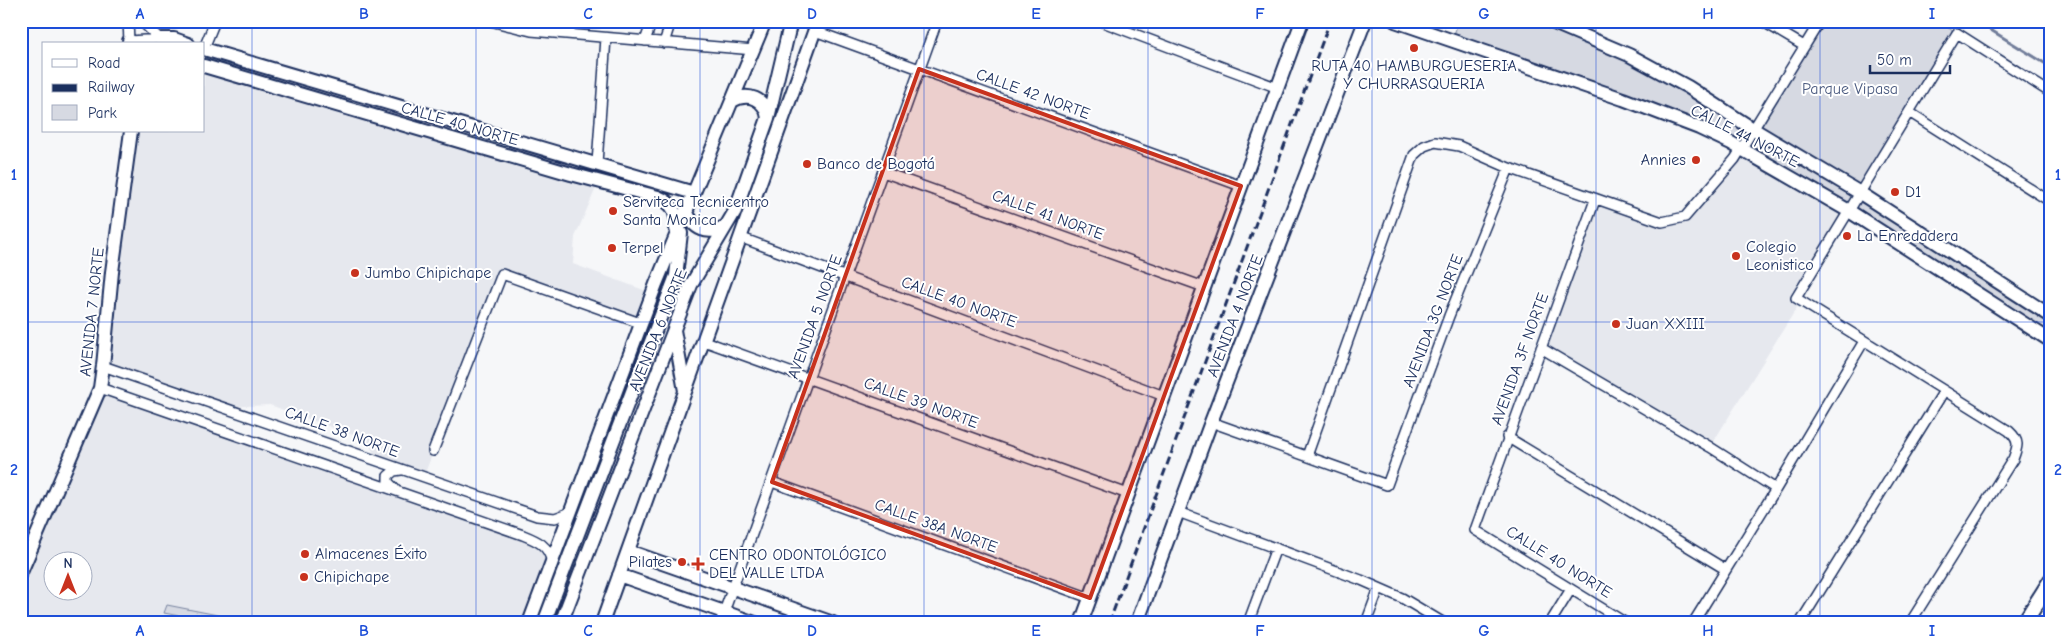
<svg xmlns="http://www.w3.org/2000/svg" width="2072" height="644" font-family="'Comic Neue',sans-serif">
	<rect width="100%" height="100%" fill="#f6f7f9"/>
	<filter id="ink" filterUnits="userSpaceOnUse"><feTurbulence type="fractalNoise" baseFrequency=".02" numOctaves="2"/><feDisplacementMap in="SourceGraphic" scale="10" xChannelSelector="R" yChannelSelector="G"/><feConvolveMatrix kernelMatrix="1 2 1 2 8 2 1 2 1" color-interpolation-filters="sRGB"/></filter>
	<g filter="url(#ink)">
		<!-- built -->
		<path fill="#e6e8ee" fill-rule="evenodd" d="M204,66L599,181L575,237L573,264L652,293L640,323L502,274L423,478L379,463L367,440L270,405L226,407L103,366L131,131H204Z
			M1741,148L1849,211L1796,298L1801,301L1710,447L1541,348L1595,200L1662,222L1685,217Z
			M100,388L523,535L550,554L529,623H21V572ZM52,562H82V592H52Z"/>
		<!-- green -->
		<path fill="#d6d9e2" stroke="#7884a0" d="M1459,21H1549L1629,55L1753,129L1820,21H1936L1957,33L1860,193L2051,316V341L1731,143L1451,42Z
			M167,605L258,623H215L164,613Z"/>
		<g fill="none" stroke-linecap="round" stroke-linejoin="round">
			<!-- stream -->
			<path stroke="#707c99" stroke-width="3" d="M1976,21L2051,67"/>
			<defs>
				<path id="street" d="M128,21L129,41L160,39
					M141,21L160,39
					M490,21L531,31L754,50
					M1100,21L1278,88
					M1762,21L1804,46
					M815,31L1241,186
					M645,41L652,21
					M664,43L671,21
					M204,48L215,21
					M1909,112L2051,202
					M597,163L606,38
					M883,172L1204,287
					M1595,200L1475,530L1626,623
					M742,238L1164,396
					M704,341L1128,494
					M1541,348L1710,447L1776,489
					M103,366L537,516L555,518L571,512
					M100,388L523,535C538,541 548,545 552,562
					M1211,422L1387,485L1449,316L1509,168
					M1507,437L1725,569
					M433,451L502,274L640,323
					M1307,456L1414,155L1424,146L1435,142L1459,146L1509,168L1662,222L1685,217L1735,159L1820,21
					M772,482L1090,598
					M395,489L388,482V476L394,471L401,470
					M1178,512L1361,580L1402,598L1444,623
					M720,623L937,21
					M1248,623L1276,548
					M1366,623L1379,588
					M1550,623L1571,589
					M1693,623L1776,489L1864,341
					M1800,623L1944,391
					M1910,623L2013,459C2018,446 2020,441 2009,431L1796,298L1957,33L2051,93"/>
				<path id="secondary" d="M1395,21L1623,99L1699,128L1731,143L1849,211L2051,341
					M1549,21L1629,55L1688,87L1753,129L1860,193L2051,316
					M160,39H174L188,44
					M129,41V44
					M204,49L694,193
					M204,66L571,174L658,197C673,203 678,213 676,229
					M732,101C748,92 765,98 768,118
					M686,210C693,230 708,236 726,226
					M674,330L685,391
					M628,551L833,623
					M21,572L100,388L103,366L112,272L131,131
					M619,575L755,623
					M529,623L656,284L765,21
					M544,623L676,276L681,233
					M561,623L691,285L735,211L768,118L791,21
					M602,623L818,21
					M1081,623L1302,21
					M1137,623L1211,422L1365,21"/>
				<path id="primary" d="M2024,623L2051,580"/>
			</defs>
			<!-- street casing -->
			<use href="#street" stroke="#1b2f5e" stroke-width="12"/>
			<!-- secondary casing -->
			<use href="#secondary" stroke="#1b2f5e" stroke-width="16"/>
			<!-- primary casing -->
			<use href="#primary" stroke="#1b2f5e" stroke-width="18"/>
			<!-- street -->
			<use href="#street" stroke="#fff" stroke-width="9"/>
			<!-- secondary -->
			<use href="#secondary" stroke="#fff" stroke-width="12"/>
			<!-- primary -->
			<use href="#primary" stroke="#fff" stroke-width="14"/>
			<!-- rail -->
			<path stroke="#1b2f5e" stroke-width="3" stroke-dasharray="8 4" stroke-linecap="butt" d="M1109,623L1330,21"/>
		</g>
	</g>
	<!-- marked area -->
	<path fill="#c8321e" fill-opacity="0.2" stroke="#c8321e" stroke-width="4" stroke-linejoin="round" d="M919,69L1241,186L1090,598L772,482Z"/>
	<!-- grid -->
	<path fill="none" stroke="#1d4ed8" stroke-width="1" stroke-opacity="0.55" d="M252,21V623M476,21V623M700,21V623M924,21V623M1148,21V623M1372,21V623M1596,21V623M1820,21V623M21,322H2051"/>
	<!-- markers -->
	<g fill="#c8321e" stroke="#fff" stroke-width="2">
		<circle cx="1414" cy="48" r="5"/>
		<circle cx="1696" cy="160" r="5"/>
		<circle cx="807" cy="164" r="5"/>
		<circle cx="1895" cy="192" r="5"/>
		<circle cx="613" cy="211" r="5"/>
		<circle cx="1847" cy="236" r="5"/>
		<circle cx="612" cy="248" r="5"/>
		<circle cx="1736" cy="256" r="5"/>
		<circle cx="355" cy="273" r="5"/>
		<circle cx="1616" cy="324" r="5"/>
		<circle cx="305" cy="554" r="5"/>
		<circle cx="682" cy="562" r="5"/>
		<path d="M695.5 556.5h5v5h5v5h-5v5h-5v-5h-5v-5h5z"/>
		<circle cx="304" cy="577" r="5"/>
	</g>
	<g text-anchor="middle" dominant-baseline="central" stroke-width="4" stroke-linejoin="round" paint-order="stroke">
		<!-- poi labels -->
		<g font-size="16" fill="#1b2f5e" stroke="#fff" text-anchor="start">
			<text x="1414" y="66" text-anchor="middle">RUTA 40 HAMBURGUESERIA<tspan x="1414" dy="18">Y CHURRASQUERIA</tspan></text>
			<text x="1686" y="160" text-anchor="end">Annies</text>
			<text x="817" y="164">Banco de Bogotá</text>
			<text x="1905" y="192">D1</text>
			<text x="623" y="202">Serviteca Tecnicentro<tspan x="623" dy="18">Santa Monica</tspan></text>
			<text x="1857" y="236">La Enredadera</text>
			<text x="1746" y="247">Colegio<tspan x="1746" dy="18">Leonistico</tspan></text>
			<text x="622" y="248">Terpel</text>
			<text x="365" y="273">Jumbo Chipichape</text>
			<text x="1626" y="324">Juan XXIII</text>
			<text x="315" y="554">Almacenes Éxito</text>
			<text x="709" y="555">CENTRO ODONTOLÓGICO<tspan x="709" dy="18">DEL VALLE LTDA</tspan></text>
			<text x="672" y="562" text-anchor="end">Pilates</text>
			<text x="314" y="577">Chipichape</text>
		</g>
		<!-- park labels -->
		<g font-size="16" fill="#4a5a7f" stroke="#fff">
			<text x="1850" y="89">Parque Vipasa</text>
		</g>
		<!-- street labels -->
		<g font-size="16" fill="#1b2f5e" stroke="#fff">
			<text transform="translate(1033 94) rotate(20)">CALLE 42 NORTE</text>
			<text transform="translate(460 124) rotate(16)">CALLE 40 NORTE</text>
			<text transform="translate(1745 136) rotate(27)">CALLE 44 NORTE</text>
			<text transform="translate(1048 215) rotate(20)">CALLE 41 NORTE</text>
			<text transform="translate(959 302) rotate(20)">CALLE 40 NORTE</text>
			<text transform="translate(92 312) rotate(-84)">AVENIDA 7 NORTE</text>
			<text transform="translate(1235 316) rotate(-69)">AVENIDA 4 NORTE</text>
			<text transform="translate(815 317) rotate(-70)">AVENIDA 5 NORTE</text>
			<text transform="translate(1433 321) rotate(-69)">AVENIDA 3G NORTE</text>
			<text transform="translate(658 330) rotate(-68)">AVENIDA 6 NORTE</text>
			<text transform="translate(1520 359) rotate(-70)">AVENIDA 3F NORTE</text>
			<text transform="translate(921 403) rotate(20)">CALLE 39 NORTE</text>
			<text transform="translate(342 432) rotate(20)">CALLE 38 NORTE</text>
			<text transform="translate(936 526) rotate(20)">CALLE 38A NORTE</text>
			<text transform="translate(1559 562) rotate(32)">CALLE 40 NORTE</text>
		</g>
	</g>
	<!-- margin -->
	<rect width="2072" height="644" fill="none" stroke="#fff" stroke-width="55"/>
	<!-- legend -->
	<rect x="42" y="42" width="162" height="90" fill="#ffffff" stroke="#a4acbf"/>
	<rect x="52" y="59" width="25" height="8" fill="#ffffff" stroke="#a4acbf"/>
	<text x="88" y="68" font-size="15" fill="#1b2f5e">Road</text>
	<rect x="52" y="84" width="25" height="8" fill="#1b2f5e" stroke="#a4acbf"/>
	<text x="88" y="92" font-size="15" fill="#1b2f5e">Railway</text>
	<rect x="52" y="105" width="25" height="15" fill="#d6d9e2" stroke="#a4acbf"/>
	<text x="88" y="118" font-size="15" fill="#1b2f5e">Park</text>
	<!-- north arrow -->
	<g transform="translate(68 576)"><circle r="24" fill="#ffffff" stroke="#a4acbf"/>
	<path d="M0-4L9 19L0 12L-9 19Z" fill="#c8321e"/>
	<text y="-8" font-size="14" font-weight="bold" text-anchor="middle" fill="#1b2f5e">N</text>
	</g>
	<!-- scale -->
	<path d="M1870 65v8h80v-8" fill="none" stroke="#1b2f5e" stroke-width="2.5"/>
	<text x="1877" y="65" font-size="15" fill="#1b2f5e" stroke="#ffffff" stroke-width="4" paint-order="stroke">50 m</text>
	<rect x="28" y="28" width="2016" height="588" fill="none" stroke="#1d4ed8" stroke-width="2"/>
	<g font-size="16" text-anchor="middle" font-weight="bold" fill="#1d4ed8">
		<text x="140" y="19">A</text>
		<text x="364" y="19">B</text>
		<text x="588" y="19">C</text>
		<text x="812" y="19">D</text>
		<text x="1036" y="19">E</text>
		<text x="1260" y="19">F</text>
		<text x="1484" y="19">G</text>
		<text x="1708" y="19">H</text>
		<text x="1932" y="19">I</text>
		<text x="14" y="180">1</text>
		<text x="2058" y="180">1</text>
		<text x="14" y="475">2</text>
		<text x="2058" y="475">2</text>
		<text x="140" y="636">A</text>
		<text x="364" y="636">B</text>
		<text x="588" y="636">C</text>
		<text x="812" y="636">D</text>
		<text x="1036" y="636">E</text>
		<text x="1260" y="636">F</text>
		<text x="1484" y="636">G</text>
		<text x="1708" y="636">H</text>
		<text x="1932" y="636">I</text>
	</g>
</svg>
